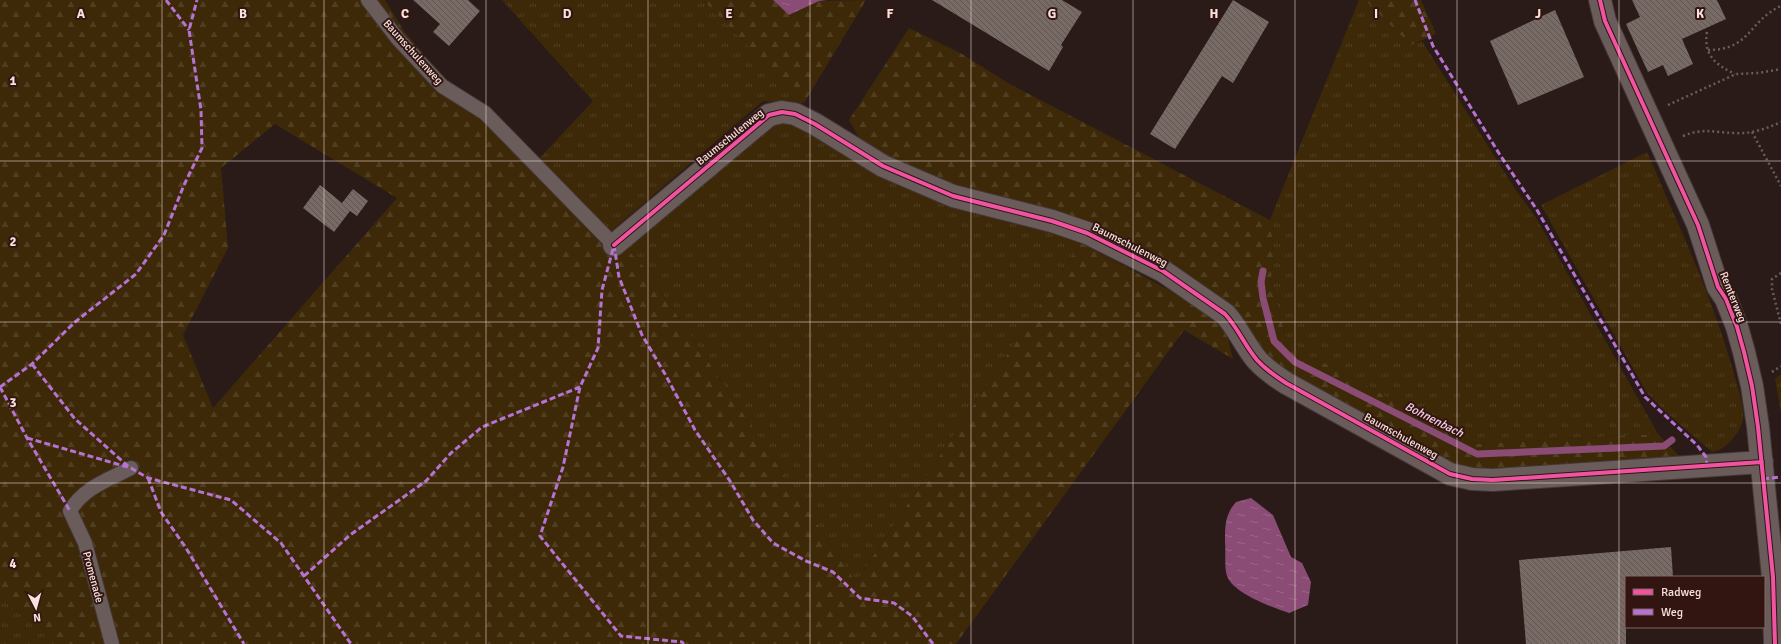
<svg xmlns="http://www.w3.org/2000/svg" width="1781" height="644" font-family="Signika,sans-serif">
	<defs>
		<pattern id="grass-tufts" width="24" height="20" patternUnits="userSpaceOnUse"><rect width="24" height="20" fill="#3d2908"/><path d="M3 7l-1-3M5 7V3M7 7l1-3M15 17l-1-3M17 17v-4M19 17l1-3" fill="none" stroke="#503e20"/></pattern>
		<pattern id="forest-firs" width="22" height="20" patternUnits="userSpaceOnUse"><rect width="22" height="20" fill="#3d2908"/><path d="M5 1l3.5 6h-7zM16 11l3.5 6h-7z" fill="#503e20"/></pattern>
		<pattern id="water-ripples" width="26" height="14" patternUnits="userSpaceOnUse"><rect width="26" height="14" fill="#8a4b75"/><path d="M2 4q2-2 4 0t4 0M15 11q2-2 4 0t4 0" fill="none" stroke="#9b6588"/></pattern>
		<pattern id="building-back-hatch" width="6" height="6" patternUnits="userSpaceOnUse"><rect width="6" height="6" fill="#786a65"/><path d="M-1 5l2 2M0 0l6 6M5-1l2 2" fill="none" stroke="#5f5552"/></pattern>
	</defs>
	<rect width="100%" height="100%" fill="#2a1b19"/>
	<!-- grass -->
	<path fill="url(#grass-tufts)" d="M502,0H703L804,103L763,101L609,233L537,161L593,101Z
		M1359,0H1365L1411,45L1422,41L1515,189L1535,216L1658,434L1475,444L1303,352L1285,335L1271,280L1274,253L1270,220Z
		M796,120L1081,243L856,582L646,269L622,246L771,121Z
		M1647,152C1677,222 1711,293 1732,367C1736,383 1744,402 1743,418C1742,431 1725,451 1712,452L1666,412L1647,393L1541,205Z
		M1781,374V413L1775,379Z
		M0,598L62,644H0Z"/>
	<!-- forest -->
	<path fill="url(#forest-firs)" fill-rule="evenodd" d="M0,0H385L404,31L443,77L487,106L646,269L856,582L1081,243L1203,308L1227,334L1233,359L1184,330L956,644H62L0,598ZM275,124L397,198L213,408L183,335L228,248L221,168Z
		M703,0H773L790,15L819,1L866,0L804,103Z
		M1365,0H1421L1436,34L1411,45Z
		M909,28L962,54L1008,83L1270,220L1274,253L1271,280L1285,335L1303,352L1475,444L1658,434L1680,457L1490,472L1451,464L1288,380L1163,263L955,191L863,145L849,120Z"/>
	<!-- water -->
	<path fill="url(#water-ripples)" d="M773,0H827L819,1L789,15Z
		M1251,498L1273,515L1291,557L1302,563L1311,582L1308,605L1289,613C1272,607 1234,594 1227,576C1224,567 1226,552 1225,542C1225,525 1225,515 1236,502Z"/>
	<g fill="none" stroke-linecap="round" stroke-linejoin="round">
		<!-- stream -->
		<path stroke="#8a4b75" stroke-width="7" d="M1263,271L1261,282L1263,298L1274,341L1295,362L1477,454L1664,446L1672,440"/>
	</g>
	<!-- building -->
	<path fill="url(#building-back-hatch)" d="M413,0H468L480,11L449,46L433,32L440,24Z
		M932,0H1062L1082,12L1061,45L1063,47L1049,71Z
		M1233,0L1269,22L1233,83L1222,76L1175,149L1150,134Z
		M1632,0H1717L1726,19L1682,39L1693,64L1668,76L1663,65L1648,72L1626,24L1640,17Z
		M1555,10L1584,77L1518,105L1490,41Z
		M320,185L342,203L353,189L368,201L357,216L350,211L334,232L303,208Z
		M1671,547L1673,577H1626V644H1526L1519,560Z"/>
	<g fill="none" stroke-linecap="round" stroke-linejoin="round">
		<defs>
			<path id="lane" d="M368,0L398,39L442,86L485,113L614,245
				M112,644L85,543L70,511C83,488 108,480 131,468"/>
			<path id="street" d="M1600,0L1605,21L1698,225L1718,287L1726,299L1737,327L1744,352L1752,386L1758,427L1773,577L1775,644
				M614,245L769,115L782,112L795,114L815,124L883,166L953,196L1052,221L1087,233L1163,271L1225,314C1238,328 1245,346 1257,360C1266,370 1275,376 1286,383L1450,474L1472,479L1493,480L1762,462"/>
		</defs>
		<!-- lane casing -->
		<use href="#lane" stroke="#433735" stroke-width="16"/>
		<!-- street casing -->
		<use href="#street" stroke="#433735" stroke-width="24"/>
		<!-- path -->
		<path stroke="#695c5a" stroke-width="2.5" stroke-dasharray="2 3" stroke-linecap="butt" d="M1707,32C1703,55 1716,65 1735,74
			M1708,50C1751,50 1748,21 1781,6
			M1668,105L1736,74L1759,73L1781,69
			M1752,132L1781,186
			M1683,136C1705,127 1713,133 1735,133C1751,134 1766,129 1781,122
			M1781,273L1772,279V289L1781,324
			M1772,372L1781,366"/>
		<!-- lane -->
		<use href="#lane" stroke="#695c5a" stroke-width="14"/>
		<!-- street -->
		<use href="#street" stroke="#695c5a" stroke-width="22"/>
		<!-- quiet -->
		<path stroke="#b673d3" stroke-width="3" stroke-dasharray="6 3" stroke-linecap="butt" d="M166,0L189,30
			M1415,0L1433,46L1500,155L1537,210L1645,397L1697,445L1706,457L1707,465
			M614,245L619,277L642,335L665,374L695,430L730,481L753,520L773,543L806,561L833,572L860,598L894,603L912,616L933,644
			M613,249L602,290L598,348L580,387L563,467L540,536L621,636L682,642L684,644
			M32,364L75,419L129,467
			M0,387L32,364L75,322L136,274L164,235L184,185L202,148L201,110L189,30L197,0
			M0,387L27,438L70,511
			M27,438L131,468L148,478L231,500L281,543L351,644
			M148,478L161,512L186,548L244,644
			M1763,479L1781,477
			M304,576L350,535L426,481L451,453L482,427L580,387"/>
		<defs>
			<path id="cycleway" d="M1600,0L1605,21L1698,225L1718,287L1726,299L1737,327L1744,352L1752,386L1758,427L1773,577L1775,644
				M614,245L769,115L782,112L795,114L815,124L883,166L953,196L1052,221L1087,233L1163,271L1225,314C1238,328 1245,346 1257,360C1266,370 1275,376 1286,383L1450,474L1472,479L1493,480L1762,462"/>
		</defs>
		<!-- cycleway casing -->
		<use href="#cycleway" stroke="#321511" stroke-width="6"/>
		<!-- cycleway -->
		<use href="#cycleway" stroke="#f153a3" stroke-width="4"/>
	</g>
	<!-- grid -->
	<path fill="none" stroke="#f7e2de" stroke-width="1" stroke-opacity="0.55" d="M162,0V644M324,0V644M486,0V644M648,0V644M810,0V644M971,0V644M1133,0V644M1295,0V644M1457,0V644M1619,0V644M0,161H1781M0,322H1781M0,483H1781"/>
	<g text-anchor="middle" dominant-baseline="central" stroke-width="4" stroke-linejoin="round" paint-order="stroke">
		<!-- street labels -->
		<g font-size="11" fill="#f7e2de" stroke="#321511">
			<text transform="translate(413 52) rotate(48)">Baumschulenweg</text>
			<text transform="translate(730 137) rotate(-39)">Baumschulenweg</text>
			<text transform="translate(1130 245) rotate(27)">Baumschulenweg</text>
			<text transform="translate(1733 297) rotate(68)">Remterweg</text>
			<text transform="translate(1401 436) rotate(29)">Baumschulenweg</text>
			<text transform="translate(93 577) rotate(75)">Promenade</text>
		</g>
		<!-- water labels -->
		<g font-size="12" font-style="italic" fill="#f6cee7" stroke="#321511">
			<text transform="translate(1434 420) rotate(27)">Bohnenbach</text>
		</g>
	</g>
	<g font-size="13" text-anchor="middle" font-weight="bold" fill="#f7e2de" stroke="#321511" stroke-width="4" stroke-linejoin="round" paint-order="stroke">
		<text x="81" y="18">A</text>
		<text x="243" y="18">B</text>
		<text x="405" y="18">C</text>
		<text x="567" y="18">D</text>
		<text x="729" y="18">E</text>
		<text x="890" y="18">F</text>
		<text x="1052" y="18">G</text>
		<text x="1214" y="18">H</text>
		<text x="1376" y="18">I</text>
		<text x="1538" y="18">J</text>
		<text x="1700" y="18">K</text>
		<text x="13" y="85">1</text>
		<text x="13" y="246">2</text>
		<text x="13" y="407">3</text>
		<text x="13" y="568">4</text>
	</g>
	<!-- legend -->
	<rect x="1625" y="576" width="140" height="52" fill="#321511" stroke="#816763"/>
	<rect x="1633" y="589" width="20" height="6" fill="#f153a3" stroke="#816763"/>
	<text x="1661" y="596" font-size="12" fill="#f7e2de">Radweg</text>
	<rect x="1633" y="609" width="20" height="6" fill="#b673d3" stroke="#816763"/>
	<text x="1661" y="616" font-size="12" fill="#f7e2de">Weg</text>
	<!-- north arrow -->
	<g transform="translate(36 608) rotate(174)" stroke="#321511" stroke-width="3" paint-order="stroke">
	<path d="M0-3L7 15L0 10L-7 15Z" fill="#f7e2de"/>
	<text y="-6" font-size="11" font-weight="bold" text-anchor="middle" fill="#f7e2de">N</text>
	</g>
</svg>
